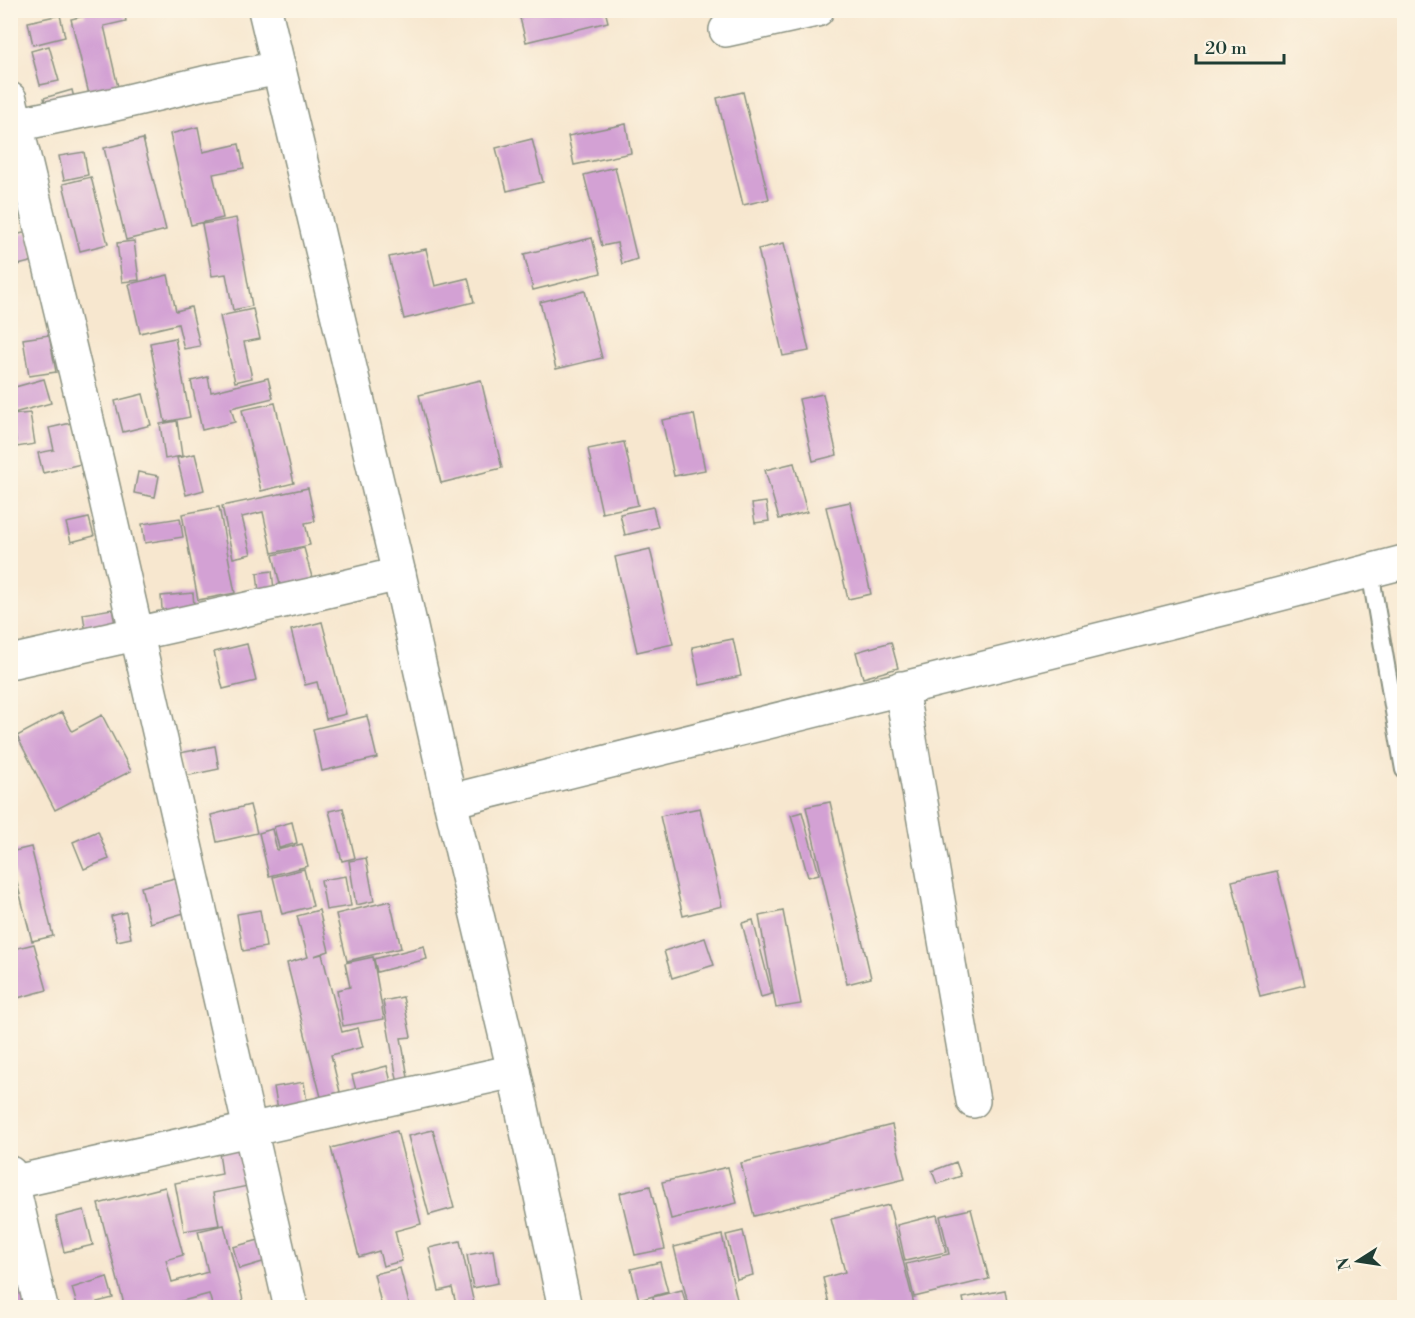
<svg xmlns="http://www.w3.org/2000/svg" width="1415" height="1318" font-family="'Libre Bodoni',serif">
	<rect width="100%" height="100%" fill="#fcf5e5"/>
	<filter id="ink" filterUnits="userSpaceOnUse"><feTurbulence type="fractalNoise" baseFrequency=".0167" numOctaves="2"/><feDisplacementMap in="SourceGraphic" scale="12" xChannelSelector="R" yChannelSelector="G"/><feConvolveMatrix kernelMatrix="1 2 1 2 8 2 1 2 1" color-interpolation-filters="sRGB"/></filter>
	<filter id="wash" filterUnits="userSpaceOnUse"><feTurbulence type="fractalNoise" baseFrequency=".008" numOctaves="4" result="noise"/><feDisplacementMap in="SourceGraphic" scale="24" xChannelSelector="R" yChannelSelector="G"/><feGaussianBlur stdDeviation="1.35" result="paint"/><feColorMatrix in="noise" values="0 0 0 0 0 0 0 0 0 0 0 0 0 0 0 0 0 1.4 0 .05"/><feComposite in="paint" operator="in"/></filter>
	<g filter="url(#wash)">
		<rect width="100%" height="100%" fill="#f7e7cf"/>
		<g id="blocks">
			<!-- building -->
			<path fill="#d3a1d4" d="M84,10H124L126,21L104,26L121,100L92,107L71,19L85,16Z
				M518,10H605L608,22L526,42Z
				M60,15L65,37L33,45L28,22Z
				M49,46L59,81L40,85L31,51Z
				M72,90L77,110L49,117L44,98Z
				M743,92L769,199L743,205L717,98Z
				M626,124L631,153L574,165L568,136Z
				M198,127L203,152L239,144L244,168L213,174L223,218L191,225L170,134Z
				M143,139L166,230L126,240L104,148Z
				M532,139L543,182L507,191L496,148Z
				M84,152L88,175L64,180L59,156Z
				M615,167L637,259L622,264L617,243L602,246L584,175Z
				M91,177L108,244L80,251L63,184Z
				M236,218L252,306L233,310L226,274L212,276L202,224Z
				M28,232L34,261L14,266L10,252V236Z
				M592,238L601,273L533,290L524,254Z
				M134,241L139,280L122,282L117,243Z
				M784,243L809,351L783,356L758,249Z
				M426,249L435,286L468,278L474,302L404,319L389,257Z
				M168,275L176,311L191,307L200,346L184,349L178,324L140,333L129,284Z
				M585,291L602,358L556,369L540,302Z
				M253,309L260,339L244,342L252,378L235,382L220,316Z
				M49,335L56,372L29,376L23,339Z
				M175,338L190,417L165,422L150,343Z
				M10,374L15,387L44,379L51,403L10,414Z
				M208,377L211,392L268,378L273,398L231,408L235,422L202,430L191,381Z
				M481,380L502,468L441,483L419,395Z
				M143,394L151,425L123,432L115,401Z
				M823,394L837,455L813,461L799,399Z
				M275,403L294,483L261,491L242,410Z
				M30,413L35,444L17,447L12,415Z
				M694,414L705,470L674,476L662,420Z
				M177,421L182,456L165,459L160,424Z
				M71,423L81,464L43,473L38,453L54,450L49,428Z
				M10,429H12L17,459L10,460Z
				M624,442L638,505L602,513L588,449Z
				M195,454L204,490L186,495L177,458Z
				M794,463L807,512L779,519L765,470Z
				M138,472L159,476L155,497L134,493Z
				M308,488L315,521L305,523L310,545L272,553L263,512L242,517L251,554L233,558L222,506Z
				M766,502L769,521L755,523L752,504Z
				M850,502L871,594L848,599L826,507Z
				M219,507L235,593L198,600L182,514Z
				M653,507L658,527L625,535L620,514Z
				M89,518L94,536L71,542L66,523Z
				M180,518L183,537L145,543L142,524Z
				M304,548L313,581L281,589L273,555Z
				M650,549L673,644L637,652L615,557Z
				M272,571L274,590L259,592L257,573Z
				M193,593L195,619L163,621L161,596Z
				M112,609L116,629L86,634L83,614Z
				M322,622L346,714L326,719L317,682L305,685L291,630Z
				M733,639L741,676L700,685L692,647Z
				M891,642L898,668L863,678L856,652Z
				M247,644L256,681L223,689L214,652Z
				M62,712L72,731L102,715L131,771L55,810L17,736Z
				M367,716L377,758L322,771L313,729Z
				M215,746L219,769L185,776L180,753Z
				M830,802L871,978L847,984L806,807Z
				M250,805L257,833L217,842L211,815Z
				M343,808L355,858L342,861L329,811Z
				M700,808L722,906L683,916L660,816Z
				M802,812L819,874L808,877L791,815Z
				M292,822L297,843L279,848L274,827Z
				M272,829L277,850L302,844L308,866L269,876L259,833Z
				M98,831L109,859L84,869L73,842Z
				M31,847L53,936L32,941L10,856V852Z
				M366,858L374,901L356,905L349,861Z
				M304,869L313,906L282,914L273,877Z
				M1277,871L1305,985L1260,996L1232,881Z
				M346,876L351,906L326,910L321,880Z
				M175,878L184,913L150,923L141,887Z
				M390,901L401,948L347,961L336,914Z
				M260,910L266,947L243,951L237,914Z
				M319,910L329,951L314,956L322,954L342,1032L358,1028L363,1047L331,1055L340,1092L321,1097L287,963L308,957L297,916Z
				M783,911L801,1004L776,1008L759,916Z
				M126,912L131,938L117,941L111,916Z
				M753,920L772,994L761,997L742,923Z
				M705,938L714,965L672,978L664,951Z
				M34,944L47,990L14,999L10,987V950Z
				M424,946L427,959L377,972L374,959Z
				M373,957L384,1019L343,1026L337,990L350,987L345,963Z
				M403,997L411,1037L401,1038L409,1083L398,1085L383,1001Z
				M387,1066L393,1090L358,1098L352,1075Z
				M304,1082L308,1110L279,1115L274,1087Z
				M892,1125L905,1179L754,1216L741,1163Z
				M433,1130L454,1208L429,1215L408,1136Z
				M397,1131L421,1224L395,1231L402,1261L383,1266L379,1251L359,1257L331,1148Z
				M246,1147L253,1185L213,1193L219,1225L184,1231L175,1183L222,1174L219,1152Z
				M956,1162L961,1176L937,1184L932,1171Z
				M728,1167L737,1203L671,1219L662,1182Z
				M650,1186L665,1249L635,1255L620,1193Z
				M165,1187L183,1255L166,1260L172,1282L208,1272L198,1231L224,1225L245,1308H213L209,1294L156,1308H125L98,1204Z
				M889,1205L915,1308H830L823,1278L845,1272L831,1219Z
				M971,1209L989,1279L914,1297L906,1264L949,1254L940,1216Z
				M84,1210L93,1245L64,1252L56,1217Z
				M937,1215L946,1252L905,1261L897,1225Z
				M743,1231L753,1275L737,1279L726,1235Z
				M722,1235L739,1308H689L674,1247Z
				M259,1240L266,1261L239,1269L233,1247Z
				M460,1241L474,1304L457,1308L452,1288L439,1291L429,1248Z
				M493,1250L498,1283L473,1288L467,1255Z
				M660,1262L668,1292L639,1300L631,1269Z
				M400,1268L410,1307L382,1308L374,1274Z
				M107,1277L113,1298L97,1302L99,1308H78L72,1288Z
				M24,1281L30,1308H10V1284Z
				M682,1290L687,1308H655L653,1297Z
				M1005,1290L1008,1308H965L963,1298Z"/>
		</g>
	</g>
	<g filter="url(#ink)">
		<use href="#blocks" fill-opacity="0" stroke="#8b9282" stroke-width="1.5"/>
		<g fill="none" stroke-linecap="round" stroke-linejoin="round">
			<defs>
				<path id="service" d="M1370,571L1404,770"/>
				<path id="minor" d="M726,30L817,10
					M10,99L101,478L291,1308
					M10,126L107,106L204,83L279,68
					M10,662L319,593L399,574
					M901,688L973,1101
					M450,801L1234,606L1404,562
					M10,1173L41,1308
					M10,1183L514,1071"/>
				<path id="tertiary" d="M265,10L399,574L450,801L514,1071L565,1308"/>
			</defs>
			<!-- service casing -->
			<use href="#service" stroke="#8b9282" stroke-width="20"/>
			<!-- minor casing -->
			<use href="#minor" stroke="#8b9282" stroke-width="36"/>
			<!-- tertiary casing -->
			<use href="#tertiary" stroke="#8b9282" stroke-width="36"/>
			<!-- service -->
			<use href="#service" stroke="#fff" stroke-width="16"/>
			<!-- minor -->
			<use href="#minor" stroke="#fff" stroke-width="33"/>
			<!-- tertiary -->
			<use href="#tertiary" stroke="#fff" stroke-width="33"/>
		</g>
	</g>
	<!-- margin -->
	<rect width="1415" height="1318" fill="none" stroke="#fcf5e5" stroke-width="36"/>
	<!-- north arrow -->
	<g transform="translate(1358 1261) rotate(258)" stroke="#fcf5e5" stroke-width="4.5" paint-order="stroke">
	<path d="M0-4.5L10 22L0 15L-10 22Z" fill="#1f3d34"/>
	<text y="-9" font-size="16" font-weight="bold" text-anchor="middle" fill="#1f3d34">N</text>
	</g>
	<!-- scale -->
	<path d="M1196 54v9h88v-9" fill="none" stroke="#1f3d34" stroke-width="3"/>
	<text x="1205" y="54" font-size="18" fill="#1f3d34" stroke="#fcf5e5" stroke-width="4.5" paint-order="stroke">20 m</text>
</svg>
